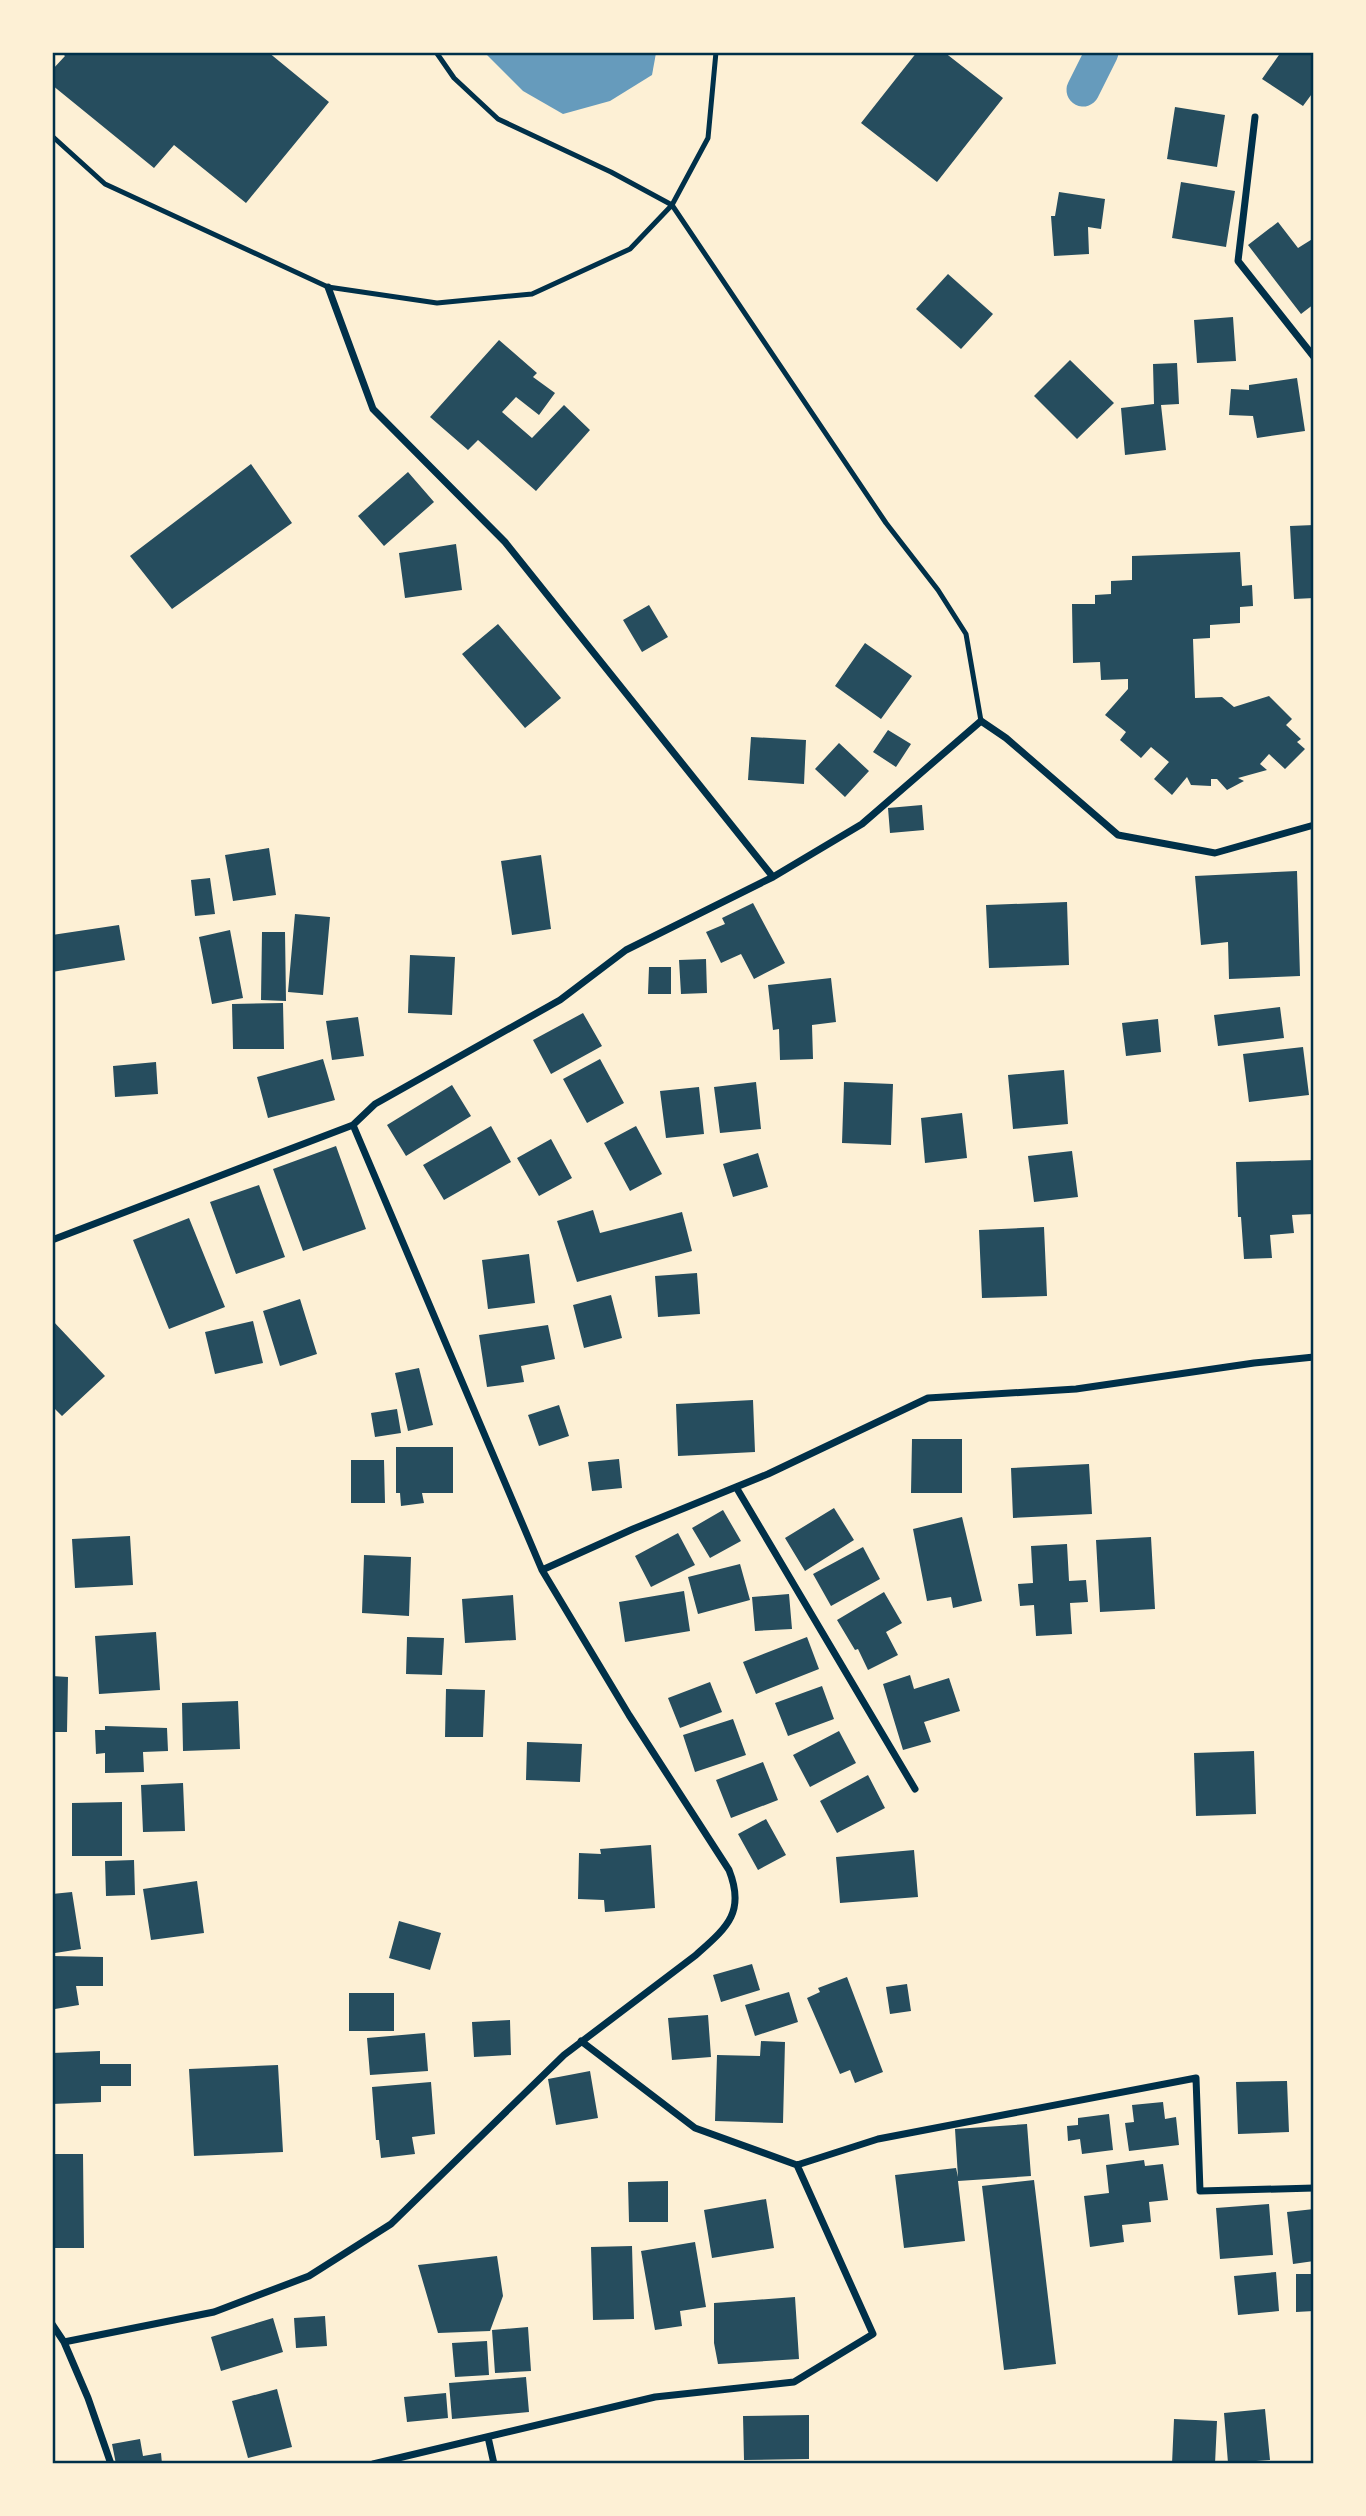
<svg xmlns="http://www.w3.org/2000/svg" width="1366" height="2516" font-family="Signika,sans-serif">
	<rect width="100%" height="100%" fill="#fdf0d5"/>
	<!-- water -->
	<path fill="#669bbc" d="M485,53H656L652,75L610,101L563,114L523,91Z"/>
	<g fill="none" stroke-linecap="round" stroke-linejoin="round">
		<!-- canal -->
		<path stroke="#669bbc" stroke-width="33" d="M1083,90L1102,52"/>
	</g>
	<!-- building -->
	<path fill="#264d5e" d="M61,52H268L329,102L246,203L174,145L154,168L52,85V70L65,56Z
		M917,52H944L1003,98L937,182L861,123Z
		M1281,52H1314V91L1303,106L1262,79Z
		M1175,107L1225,115L1217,167L1167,159Z
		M1181,182L1235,191L1226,247L1172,238Z
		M1059,192L1105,199L1101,229L1088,227L1089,254L1054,256L1051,216H1055Z
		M1278,222L1298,248L1314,238V304L1301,314L1248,245Z
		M948,274L993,314L961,349L916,309Z
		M1233,317L1236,361L1197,363L1194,320Z
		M499,340L537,373L533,377L555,393L539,415L516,397L502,412L532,438L564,405L590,430L536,491L478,440L468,450L430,417Z
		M1070,360L1114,403L1077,439L1034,396Z
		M1177,363L1179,404L1161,405L1166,450L1125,455L1121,408L1154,404L1153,364Z
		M1297,378L1305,431L1257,438L1253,416L1229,415L1231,389L1249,390V385Z
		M251,464L292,523L172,609L130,556Z
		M408,472L434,502L384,546L358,516Z
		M1314,525V598L1294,599L1290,526Z
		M456,544L462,590L405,598L399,553Z
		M1240,552L1242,586L1252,585L1253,606L1240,607V623L1210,625V638L1193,639L1195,698L1222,697L1234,707L1269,696L1292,719L1286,725L1301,739L1297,742L1305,749L1285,769L1269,754L1260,764L1267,770L1238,778L1244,781L1227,790L1217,779H1211V786L1191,785L1187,777L1172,795L1154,779L1169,762L1151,747L1141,758L1120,740L1126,732L1105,715L1128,689V679L1101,680L1100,662L1073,663L1072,604H1095V595L1111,594V581L1132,580V556Z
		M649,605L668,637L642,652L623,620Z
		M498,624L561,698L525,728L462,654Z
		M865,643L912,676L881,719L835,686Z
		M888,730L911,744L896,767L873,752Z
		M751,737L806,740L804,784L748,780Z
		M839,743L869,771L845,797L815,769Z
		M922,805L924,830L890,833L888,808Z
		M269,848L276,895L233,901L225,855Z
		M541,855L551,929L512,935L501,861Z
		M1297,871L1300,976L1229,979L1228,942L1201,945L1195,876Z
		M210,878L215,914L195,916L191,880Z
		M1067,902L1069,965L989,968L986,905Z
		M753,903L785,963L754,979L741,954L721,963L706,932L725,924L722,918Z
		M295,914L330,917L323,995L288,992Z
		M119,925L125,960L52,972V935Z
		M230,930L243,998L212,1004L199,937Z
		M262,932H285L286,1001L261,1000Z
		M410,955L455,957L452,1015L408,1013Z
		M706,959L707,993L681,994L679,960Z
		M649,967H671V994H648Z
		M831,978L836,1022L812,1025L813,1059L780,1060L779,1029L773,1030L768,985Z
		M283,1003L284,1049H233L232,1004Z
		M1280,1007L1284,1038L1218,1046L1214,1015Z
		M583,1013L602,1046L551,1074L533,1040Z
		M358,1017L364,1056L332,1060L326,1021Z
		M1158,1019L1161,1052L1126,1056L1122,1023Z
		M1303,1047L1309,1095L1249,1102L1243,1054Z
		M323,1059L335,1100L268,1118L257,1077Z
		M600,1059L624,1103L587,1123L563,1079Z
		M156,1062L158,1094L115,1097L113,1066Z
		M1064,1070L1068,1124L1013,1129L1008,1075Z
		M756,1082L761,1129L720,1133L714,1087Z
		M844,1082L893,1084L891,1145L842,1143Z
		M452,1085L471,1116L406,1156L387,1125Z
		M699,1087L704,1134L666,1138L660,1091Z
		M962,1113L967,1158L925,1163L921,1118Z
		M491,1126L511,1162L444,1200L423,1165Z
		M636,1126L662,1174L630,1191L604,1143Z
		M551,1139L572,1178L539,1196L517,1158Z
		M336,1146L366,1229L303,1251L273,1169Z
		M1072,1151L1078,1197L1034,1202L1028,1156Z
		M758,1153L768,1187L733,1197L723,1164Z
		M1314,1160V1214L1292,1215L1294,1233L1270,1235L1272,1258L1244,1259L1241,1217H1238L1236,1162Z
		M259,1185L285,1257L236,1274L210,1202Z
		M593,1210L600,1233L682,1212L692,1251L577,1282L557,1221Z
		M189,1218L225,1307L169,1329L133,1240Z
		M1044,1227L1047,1296L982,1298L979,1230Z
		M529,1254L535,1303L488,1309L482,1260Z
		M697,1273L700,1314L658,1317L655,1276Z
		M611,1295L622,1338L584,1348L573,1305Z
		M300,1299L317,1354L280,1366L263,1311Z
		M52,1320L105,1376L62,1416L52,1406Z
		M253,1321L263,1363L215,1374L205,1332Z
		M548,1325L555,1359L521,1366L524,1382L487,1387L479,1335Z
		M419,1368L433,1425L408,1431L395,1373Z
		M753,1400L755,1452L678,1456L676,1404Z
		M559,1405L569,1436L539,1446L528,1415Z
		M397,1409L401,1433L375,1437L371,1413Z
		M912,1439H962V1493H911Z
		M396,1447H453V1493H422L424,1503L401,1506L400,1493H396Z
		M619,1459L622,1488L592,1491L588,1462Z
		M351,1460H384L385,1503H351Z
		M1089,1464L1092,1514L1013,1518L1011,1468Z
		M834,1508L854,1540L805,1571L785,1538Z
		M723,1510L741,1541L710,1558L692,1528Z
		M962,1517L982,1601L953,1608L951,1597L927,1601L913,1529Z
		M678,1533L695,1565L651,1587L635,1556Z
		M130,1536L133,1585L75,1588L72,1539Z
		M1151,1537L1155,1609L1100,1612L1096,1540Z
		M1067,1544L1069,1581L1086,1580L1088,1602L1070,1603L1072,1634L1036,1636L1034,1605L1020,1606L1018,1584L1033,1583L1031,1546Z
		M863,1547L880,1579L831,1606L813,1574Z
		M364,1555L411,1557L409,1616L362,1613Z
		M740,1564L750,1600L698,1614L688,1577Z
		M684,1591L690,1631L625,1642L619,1602Z
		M884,1592L902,1623L886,1632L898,1655L868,1670L858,1649L855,1650L837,1620Z
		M789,1594L792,1629L755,1631L752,1597Z
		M513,1595L516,1640L465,1643L462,1599Z
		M156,1632L160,1690L99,1694L95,1636Z
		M407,1637L444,1638L442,1675L406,1674Z
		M807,1637L819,1669L756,1694L743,1662Z
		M910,1675L914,1689L949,1678L960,1711L924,1722L931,1742L903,1750L883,1684Z
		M52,1676L68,1677L67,1732H52Z
		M710,1682L722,1712L680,1728L668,1698Z
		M822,1686L834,1719L788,1736L775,1703Z
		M446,1689L485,1690L483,1737H445Z
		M238,1701L240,1749L183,1751L182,1703Z
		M733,1719L746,1755L695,1772L683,1735Z
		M105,1726L167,1728L168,1751L143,1752L144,1772L105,1773V1753L96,1754L95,1730H105Z
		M839,1731L856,1763L810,1787L793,1755Z
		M527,1742L582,1744L580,1782L526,1780Z
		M1254,1751L1256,1814L1196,1816L1194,1753Z
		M763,1762L778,1800L731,1818L716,1780Z
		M868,1775L885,1808L837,1833L820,1801Z
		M183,1783L185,1831L143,1832L141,1785Z
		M122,1802V1856H72V1803Z
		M766,1819L786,1855L758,1870L738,1834Z
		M651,1845L655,1908L605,1912L604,1900L578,1899L579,1853L601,1854L600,1849Z
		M914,1850L918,1897L840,1903L836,1857Z
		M134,1860L135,1895L106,1896L105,1861Z
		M197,1881L204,1933L151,1940L143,1889Z
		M72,1892L81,1949L55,1953L52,1934V1894Z
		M399,1921L441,1933L430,1970L389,1958Z
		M52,1956L103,1957V1986H76L79,2005L55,2009Z
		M752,1964L760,1990L721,2002L713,1975Z
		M847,1977L883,2072L855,2083L850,2070L840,2074L807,1998L820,1992L818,1988Z
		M907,1984L911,2011L890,2014L886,1987Z
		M789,1992L798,2022L755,2036L745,2005Z
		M349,1993H394V2031H349Z
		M708,2015L711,2057L672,2060L668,2018Z
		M510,2020L511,2055L474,2057L472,2022Z
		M425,2033L428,2071L370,2075L367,2038Z
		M761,2041L785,2042L783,2123L715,2121L717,2055L760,2056Z
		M100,2051V2064H131V2086H101V2102L52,2104V2053Z
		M278,2065L283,2152L194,2156L189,2069Z
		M590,2071L598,2118L556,2125L548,2079Z
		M1287,2081L1289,2132L1238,2134L1236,2082Z
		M431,2082L435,2134L412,2137L415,2154L381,2158L379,2140H376L372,2087Z
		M1163,2102L1165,2119L1176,2117L1179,2145L1129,2151L1125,2123L1134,2122L1132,2105Z
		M1109,2114L1113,2150L1082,2154L1080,2139L1068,2141L1067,2126L1078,2125V2118Z
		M1027,2124L1031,2176L958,2181L965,2241L904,2248L895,2175L956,2168L958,2177L955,2129Z
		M52,2154H83L84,2248H52Z
		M1144,2160L1145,2166L1163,2164L1168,2200L1149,2202L1151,2222L1122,2225L1124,2242L1090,2247L1084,2196L1109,2193L1106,2165Z
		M1034,2180L1056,2364L1004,2370L982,2186Z
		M668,2181V2222H629L628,2182Z
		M766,2199L774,2248L712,2258L704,2210Z
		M1269,2204L1273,2255L1220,2259L1216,2208Z
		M1314,2209V2261L1293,2264L1287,2212Z
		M695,2242L706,2307L680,2311L682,2326L655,2330L641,2251Z
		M632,2246L634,2319L593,2320L591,2247Z
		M497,2256L503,2296L490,2331L438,2333L418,2265Z
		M1276,2272L1279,2311L1238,2315L1234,2276Z
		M1296,2274H1314V2311L1296,2312Z
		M795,2297L799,2359L718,2364L714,2343V2303Z
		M325,2316L327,2346L296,2348L294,2318Z
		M273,2318L283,2352L221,2371L211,2337Z
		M528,2327L531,2371L495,2373L492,2330Z
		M487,2341L489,2375L455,2377L452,2343Z
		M526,2377L529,2412L452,2419L449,2383Z
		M277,2389L292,2447L248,2458L232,2401Z
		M446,2393L448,2418L407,2422L404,2397Z
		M1265,2409L1270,2460L1228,2463L1224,2413Z
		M809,2415V2459L744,2460L743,2416Z
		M1174,2419L1217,2421L1215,2464H1172Z
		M140,2439L143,2456L161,2453L162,2464H116L112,2444Z"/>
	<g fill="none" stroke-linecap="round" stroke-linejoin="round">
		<!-- service -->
		<path stroke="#003049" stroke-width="5" d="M436,52L454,78L498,119L611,172L672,205L886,523L938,590L966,634L981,721
			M52,136L105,184L328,287L437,303L532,294L630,249L672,205L708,138L716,52"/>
		<!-- minor -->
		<path stroke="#003049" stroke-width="7" d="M1255,117L1238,261L1314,357
			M328,287L373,409L505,542L773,877
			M353,1125L542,1570
			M52,1240L353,1125L375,1104L560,1000L626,950L773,877L862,824L981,721L1006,738L1118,835L1215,853L1314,825
			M736,1487L915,1789
			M581,2041L695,2128L797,2165L878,2139L1196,2078L1200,2191L1314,2188
			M52,2324L64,2342L214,2312L309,2276L391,2224L564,2055L696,1955C726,1928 746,1913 729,1870L629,1715L542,1570L633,1529L768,1474L928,1398L1076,1389L1254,1363L1314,1357
			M64,2342L88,2398L111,2464
			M488,2437L494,2464
			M373,2464L655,2397L794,2382L873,2334L797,2165"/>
	</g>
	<!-- border -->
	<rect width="1366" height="2516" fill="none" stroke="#fdf0d5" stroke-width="108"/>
	<rect x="54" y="54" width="1258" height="2408" fill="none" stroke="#003049" stroke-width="2.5"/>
</svg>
